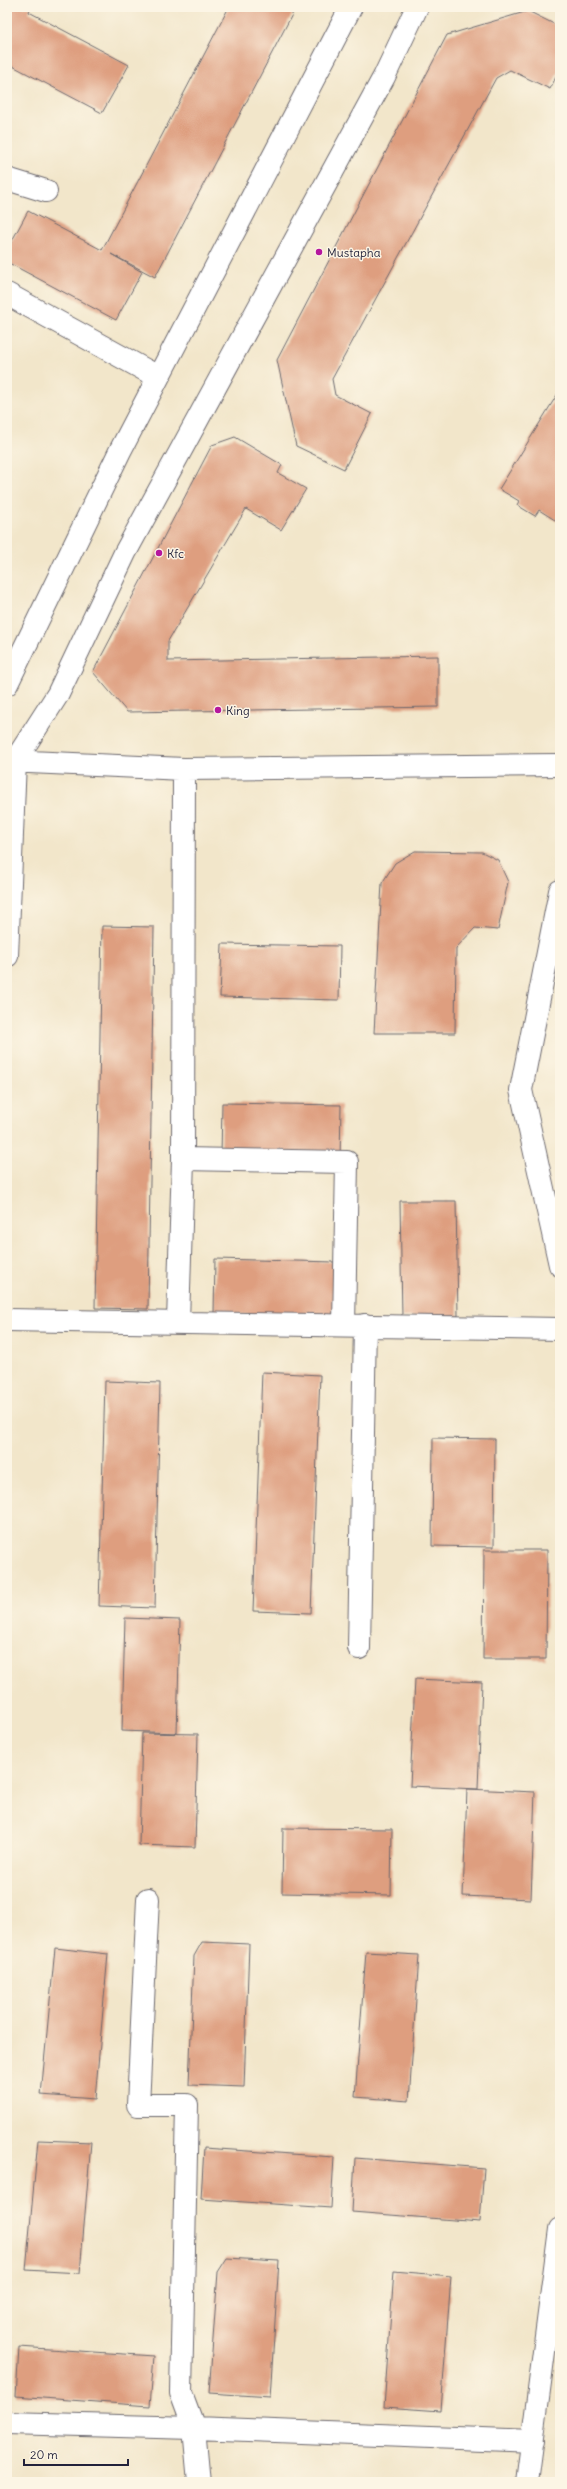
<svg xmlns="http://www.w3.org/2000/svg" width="567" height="2489" font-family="Delius,sans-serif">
	<rect width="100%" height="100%" fill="#fcf5e5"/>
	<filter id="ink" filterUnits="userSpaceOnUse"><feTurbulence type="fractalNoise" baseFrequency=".025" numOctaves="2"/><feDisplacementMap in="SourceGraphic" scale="8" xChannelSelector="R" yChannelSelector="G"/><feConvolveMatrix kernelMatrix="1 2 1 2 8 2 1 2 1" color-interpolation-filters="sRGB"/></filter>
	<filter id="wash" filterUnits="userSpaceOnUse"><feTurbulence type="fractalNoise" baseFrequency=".012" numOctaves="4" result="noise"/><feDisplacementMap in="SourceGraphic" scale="16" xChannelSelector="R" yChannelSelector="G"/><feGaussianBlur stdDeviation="0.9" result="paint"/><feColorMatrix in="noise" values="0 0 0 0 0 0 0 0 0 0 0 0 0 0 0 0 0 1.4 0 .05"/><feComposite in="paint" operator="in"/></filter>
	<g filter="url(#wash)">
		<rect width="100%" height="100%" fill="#f2e6ca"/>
		<g id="blocks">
			<!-- building -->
			<path fill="#de9e7f" d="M12,7H31L29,12L129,65L102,113L7,63V17Z
				M229,7H296L155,277L111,254L142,272L116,320L7,262V250L28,211L102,250Z
				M528,11L560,27V69L550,89L510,70L496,78L332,379L335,395L372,414L344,469L296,446L277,360L447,35Z
				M560,390V518L558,522L539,510L535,516L517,505L519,501L499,489Z
				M235,437L282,465L278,473L306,489L281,530L246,509L168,641V661L438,656V707L127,712L93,672L212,445Z
				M415,851L482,852L498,860L508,882L498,930L475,928L456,948L455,1033H374L382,883L395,863Z
				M102,926L154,927L148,1309L95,1308Z
				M222,944L340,946L339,1000L220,997Z
				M222,1103L341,1105L340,1159L221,1157Z
				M400,1201H456L458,1316L402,1317Z
				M215,1259L335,1262L334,1316L214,1314Z
				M262,1372L320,1375L311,1613L253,1611Z
				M105,1381L160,1383L155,1608L99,1606Z
				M433,1438L495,1439L494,1547L432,1546Z
				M484,1550H547L546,1659H483Z
				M125,1618L180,1620L177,1733L122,1731Z
				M415,1679L482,1682L478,1789L410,1786Z
				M142,1733L198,1734L195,1847L139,1845Z
				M467,1789L535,1792L531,1899L463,1896Z
				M283,1828L392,1829L391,1895L282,1893Z
				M202,1942L249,1944L244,2087L189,2085L194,1956Z
				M55,1948L108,1954L95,2099L41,2095Z
				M366,1952L419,1955L409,2101L355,2097Z
				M38,2140L91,2142L80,2273L26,2270Z
				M204,2148L334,2157L331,2208L201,2199Z
				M355,2158L484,2168L480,2222L352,2212Z
				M227,2258L279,2261L270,2397L209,2393L218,2272Z
				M394,2271L451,2276L441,2411L384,2407Z
				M19,2347L154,2356L150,2406L16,2396Z"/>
		</g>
	</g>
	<g filter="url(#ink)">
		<use href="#blocks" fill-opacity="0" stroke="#6b676d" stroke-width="1"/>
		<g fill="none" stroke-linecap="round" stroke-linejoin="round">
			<defs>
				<path id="minor" d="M7,179L46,191
					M7,294L158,377
					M7,684L120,451L351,7
					M7,761L184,769L560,765
					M184,769L183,1159L347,1162L344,1325
					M560,891L521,1090L560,1265
					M7,956L15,761L58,694L125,553L384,77L417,7
					M7,1320L560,1329
					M178,1322L183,1159
					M359,1648L365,1325
					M148,1899L138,2105H187L181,2393L194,2428L199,2482
					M7,2423L194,2428L533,2441
					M527,2482L560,2229"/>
			</defs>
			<!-- minor casing -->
			<use href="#minor" stroke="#6b676d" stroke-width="24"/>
			<!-- minor -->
			<use href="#minor" stroke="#fff" stroke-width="22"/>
		</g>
	</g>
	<!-- markers -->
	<g fill="#b5179e" stroke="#fcf5e5" stroke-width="1.5">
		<circle cx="319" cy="252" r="4"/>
		<circle cx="159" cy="553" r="4"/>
		<circle cx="218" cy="710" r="4"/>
	</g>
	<g text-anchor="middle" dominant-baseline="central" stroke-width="3" stroke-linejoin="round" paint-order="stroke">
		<!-- poi labels -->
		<g font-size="12" fill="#22223b" stroke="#fcf5e5" text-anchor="start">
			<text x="327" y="252">Mustapha</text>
			<text x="167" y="553">Kfc</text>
			<text x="226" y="710">King</text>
		</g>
	</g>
	<!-- margin -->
	<rect width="567" height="2489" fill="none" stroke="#fcf5e5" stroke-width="24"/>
	<!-- scale -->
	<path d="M24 2459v6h104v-6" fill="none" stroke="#22223b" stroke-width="2"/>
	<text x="30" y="2459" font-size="12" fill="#22223b" stroke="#fcf5e5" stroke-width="3" paint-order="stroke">20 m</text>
</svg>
